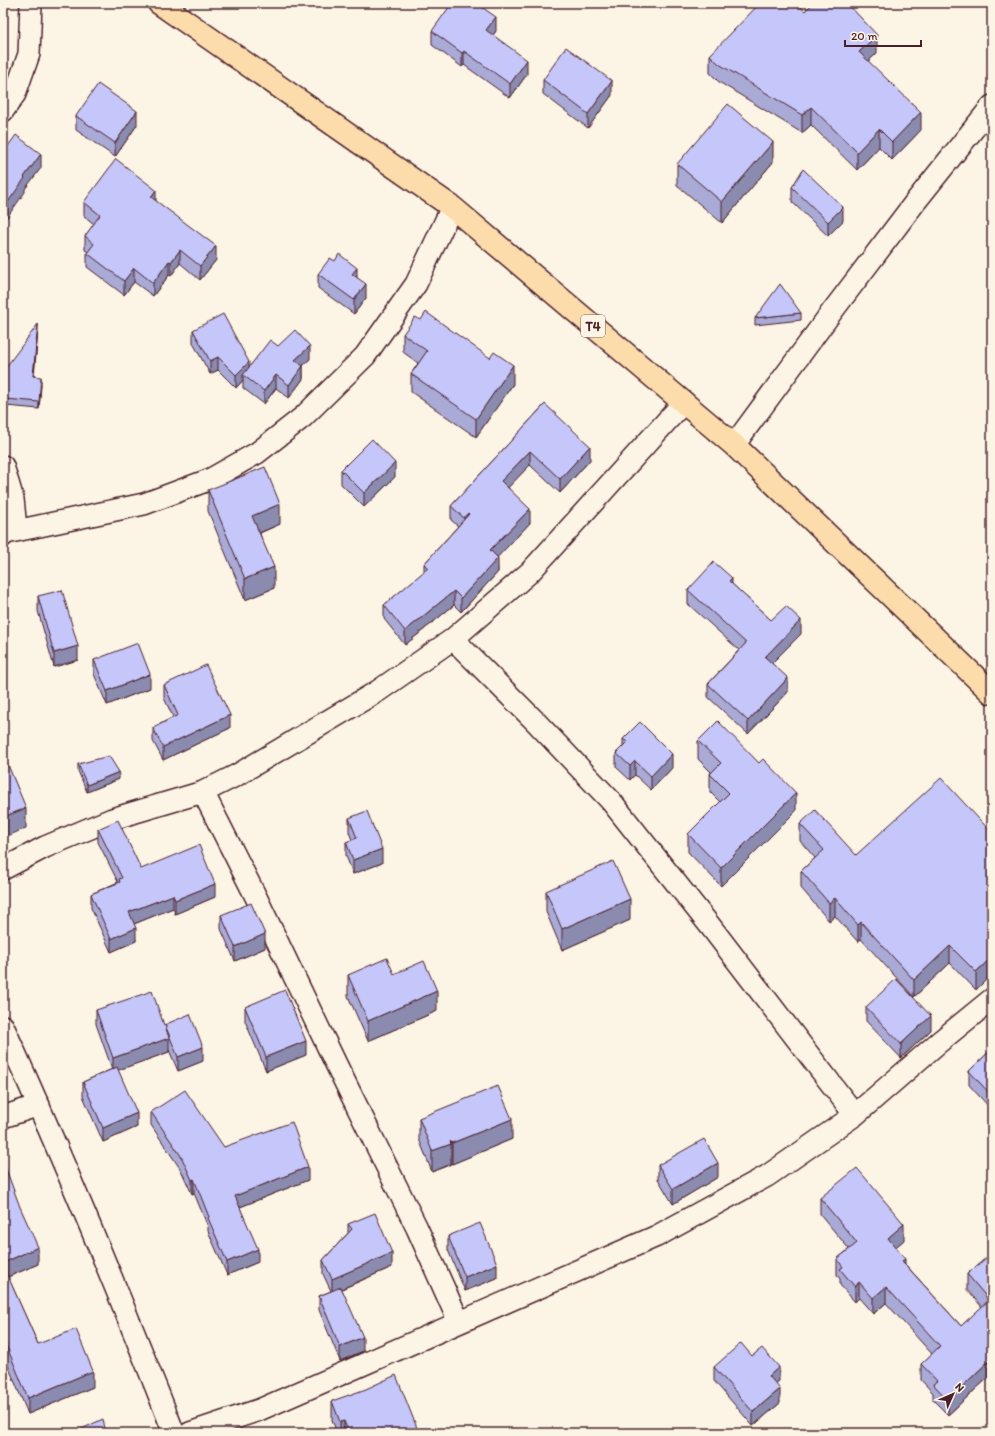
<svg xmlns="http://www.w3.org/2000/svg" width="995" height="1436" font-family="Itim,sans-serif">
	<rect width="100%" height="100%" fill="#fcf5e5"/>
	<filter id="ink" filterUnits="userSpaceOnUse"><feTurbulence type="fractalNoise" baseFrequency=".025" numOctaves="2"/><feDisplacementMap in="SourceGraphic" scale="8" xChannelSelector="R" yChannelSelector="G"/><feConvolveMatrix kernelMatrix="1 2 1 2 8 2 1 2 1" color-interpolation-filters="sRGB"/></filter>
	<g filter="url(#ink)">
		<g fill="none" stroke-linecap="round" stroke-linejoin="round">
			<defs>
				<path id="minor" d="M3,111L15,94L29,54L31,3
					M734,445L831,313L916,201L992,106
					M3,466L13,499L15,518L3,536
					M6,533L144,504L211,479L257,453L303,417L365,356L416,284L452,207
					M453,639L536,722L611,801L711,927L855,1115
					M203,792L257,899L336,1064L417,1228L459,1322
					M3,869L45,847L112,819L203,792L237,775L378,691L453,639L530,572L684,402
					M3,1026C64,1160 120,1296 174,1433
					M3,1117L39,1105
					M190,1433L259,1410L657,1236L767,1176L855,1115L938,1043L992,999"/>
				<path id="trunk" d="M159,3L452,207L734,445L992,693"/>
			</defs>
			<!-- minor casing -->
			<use href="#minor" stroke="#4a1f2b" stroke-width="24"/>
			<!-- trunk casing -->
			<use href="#trunk" stroke="#4a1f2b" stroke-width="25"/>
			<!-- minor -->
			<use href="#minor" stroke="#fcf5e5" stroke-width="21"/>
			<!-- trunk -->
			<use href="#trunk" stroke="#fddcac" stroke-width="22"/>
		</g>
		<!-- wall -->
		<path fill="#a9aad6" stroke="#4a1f2b" d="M805,11L877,53L868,61L921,130L892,160L879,147L857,170L811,125L802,133L719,82L710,73V55Z
			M432,31H496L493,35L527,74L510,98L464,65L462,67L432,45Z
			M543,80L612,95L588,128L543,94Z
			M76,116L137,125L115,157L76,130Z
			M773,162L722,223L677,185V164Z
			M792,187L843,221L828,236L792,202Z
			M156,201L216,260L200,280L180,263L171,276L169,275L153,296L134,282L124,295L87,267V253L88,252L85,250V236L94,224L84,216V202Z
			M318,274L357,278L366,298L354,314L318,288Z
			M801,313V320L755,325V318Z
			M193,330L249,368L278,346L310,359L303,366V379L289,398L276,388L264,404L243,388V380L236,388L218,370L210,374L193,343Z
			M38,331L34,377L41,385L39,409L6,406L3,389V371Z
			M403,334L513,384L476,437L411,392V374L418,363L403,352Z
			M545,404L590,460L560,493L530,465L508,487L530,523L497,557L498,572L461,612L454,605L405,645L384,619V605L424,572V564L458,526L451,520V506Z
			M341,470L395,477L364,507L341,484Z
			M208,490L280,524L260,533L274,588L245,600L208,511Z
			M732,584L771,620L801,634L772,663L788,692L748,734L708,697V684L739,650L688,604V590Z
			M38,596L78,660L54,667L38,611Z
			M94,660L150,688L107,705L94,674Z
			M164,685L230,728L163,760L153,741V728L173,717L164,698Z
			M623,739L672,768L651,790L635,775L630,780L616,767V753L623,746Z
			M698,741L796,811L721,886L688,852V834L720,802L710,792V774L711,772L698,759Z
			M78,764L119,779L87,792L78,771Z
			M349,818L382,863L353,874L346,856V842L352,840L349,832Z
			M800,824L856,855L992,833V974L976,990L950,963L914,997L861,939L858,942L835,916L829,921L801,888V871L815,858L800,841Z
			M98,829L141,869L215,897L175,914L173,908L134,924L136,941L111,952L91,908V894L118,882L98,842Z
			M546,891L630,920L562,950L546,912Z
			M221,915L265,948L235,961L221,929Z
			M394,974L437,1011L368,1041L348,996V975Z
			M245,1007L306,1055L266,1071L245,1021Z
			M866,1007L931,1030L901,1058L866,1021Z
			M96,1010L164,1025L203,1061L178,1071L169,1050V1052L118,1070L137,1127L103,1142L83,1096V1082L112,1069L96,1024Z
			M992,1049V1110L969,1085V1071Z
			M151,1112L224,1147L308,1180L240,1207L258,1262L227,1275L208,1231V1227L194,1193L192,1194L181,1170L151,1125Z
			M419,1118L512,1139L452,1164L451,1163V1164L432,1172L419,1139Z
			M3,1161L38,1264L8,1277L38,1344L93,1387L28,1414L4,1356L3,1357Z
			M658,1165L718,1177L673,1204L658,1179Z
			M820,1198L904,1240L895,1247L905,1264L961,1326L982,1307L967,1290V1274L992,1253V1374L948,1415L933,1400V1393L921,1380V1364L932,1354L886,1303L873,1314L859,1298L855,1302L840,1285V1279L837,1275V1259L849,1249L820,1214Z
			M348,1224L392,1267L342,1289L363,1351L340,1361L319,1310V1296L331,1291L323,1274V1260L348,1233Z
			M448,1236L497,1278L465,1291L448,1250Z
			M752,1356L779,1381L775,1384L780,1403L753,1426L714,1381V1367Z
			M332,1401L417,1433H337L332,1420Z"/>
		<!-- shaded-wall -->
		<path fill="#8a8bae" stroke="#4a1f2b" d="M496,17V31L486,44V30Z
			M877,35V53L859,70V52Z
			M464,51V65L462,67V53Z
			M527,60V74L510,98V84Z
			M612,81V95L588,128V114Z
			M811,107V125L802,133V115Z
			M137,111V125L115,157V143Z
			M921,112V130L892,160V142Z
			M879,129V147L857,170V152Z
			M773,142V162L722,223V202Z
			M41,154V168L25,189V192L3,223V209L24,177Z
			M156,190V203L151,197Z
			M843,207V221L828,236V222Z
			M216,246V260L200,280V266Z
			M180,250V263L171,276V262Z
			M169,261V275L153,296V283Z
			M134,268V282L124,295V281Z
			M357,268V282L352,274Z
			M366,284V298L354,314V300Z
			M38,324V331L33,384V376Z
			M310,346V359L295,373V360Z
			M218,357V370L210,374V361Z
			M249,362V375H243V380L236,388V375Z
			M513,365V384L476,437V419Z
			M303,366V379L289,398V385Z
			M276,375V388L264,404V391Z
			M41,377V385L39,409V402Z
			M590,446V460L560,493V479Z
			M530,451V465L501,495V481Z
			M395,463V477L364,507V493Z
			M280,504V524L252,536V516Z
			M530,509V523L490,565V550Z
			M468,513V527L464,532V518Z
			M498,558V572L461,612V598Z
			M274,567V588L245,600V579Z
			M732,578V591L729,581Z
			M454,591V605L405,645V631Z
			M801,620V634L765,670V657Z
			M78,646V660L54,667V653Z
			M150,674V688L107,705V691Z
			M788,678V692L748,734V721Z
			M230,715V728L163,760V747Z
			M672,754V768L651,790V776Z
			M635,761V775L630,780V766Z
			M119,772V779L87,792V785Z
			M796,793V811L721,886V868Z
			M26,808V828L3,838V817Z
			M382,849V863L353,874V860Z
			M215,884V897L175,914V900Z
			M173,895V908L129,926V912Z
			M835,898V916L829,921V903Z
			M630,899V920L562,950V929Z
			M861,922V939L858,942V925Z
			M136,928V941L111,952V939Z
			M265,934V948L235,961V947Z
			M950,946V963L914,997V980Z
			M992,957V974L976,990V972Z
			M437,991V1011L368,1041V1021Z
			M931,1016V1030L901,1058V1044Z
			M169,1038V1052L113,1072V1058Z
			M306,1041V1055L266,1071V1057Z
			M203,1047V1061L178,1071V1057Z
			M137,1113V1127L103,1142V1128Z
			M512,1119V1139L452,1164V1143Z
			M451,1144V1164L432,1172V1151Z
			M718,1163V1177L673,1204V1189Z
			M308,1167V1180L235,1209V1196Z
			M194,1179V1193L192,1194V1180Z
			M904,1224V1240L888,1254V1238Z
			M38,1247V1264L3,1279V1263Z
			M258,1249V1262L227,1275V1262Z
			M392,1253V1267L332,1293V1279Z
			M905,1259V1274L902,1261Z
			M497,1264V1278L465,1291V1277Z
			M859,1282V1298L855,1302V1287Z
			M886,1287V1303L873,1314V1298Z
			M363,1337V1351L340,1361V1347Z
			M4,1340V1356L3,1357V1341Z
			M992,1358V1374L948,1415V1400Z
			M779,1367V1381L769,1390V1376Z
			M93,1371V1387L28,1414V1398Z
			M780,1389V1403L753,1426V1412Z
			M344,1421V1433H340V1422Z
			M417,1428V1433H404Z"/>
		<!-- building -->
		<path fill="#c5c6f9" stroke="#4a1f2b" d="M452,3H476L496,17L486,30L527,60L510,84L464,51L462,53L432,31Z
			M760,3H796L805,11L813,3H847L877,35L859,52L921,112L892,142L879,129L857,152L811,107L802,115L719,64L710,55Z
			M566,47L612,81L588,114L543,80Z
			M98,84L137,111L115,143L76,116Z
			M728,104L773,142L722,202L677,164Z
			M16,135L41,154L24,177L25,178L3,209V158L5,156L3,155V153Z
			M116,159L156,190L151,197L216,246L200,266L180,250L171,262L169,261L153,283L134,268L124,281L87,253L94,244L85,236L100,215L84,202Z
			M803,169L843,207L828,222L792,187Z
			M339,254L357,268L352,274L366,284L354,300L318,274L330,258L335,261Z
			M780,284L801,313L755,318Z
			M426,312L490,358L494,352L513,365L476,419L411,374L427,351L403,334L415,317L421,320Z
			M223,314L249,362L236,375L218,357L210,361L193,330Z
			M38,324L33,376L41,377L39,402L6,399L3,382V371Z
			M295,330L310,346L295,360L303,366L289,385L276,375L264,391L243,375L270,340L278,346Z
			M545,404L590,446L560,479L530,451L501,481L530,509L490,550L498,558L461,598L454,591L405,631L384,605L428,568L424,564L469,514L468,513L464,518L451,506Z
			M372,439L395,463L364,493L341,470Z
			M265,467L280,504L252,516L274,567L245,579L208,490Z
			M714,562L732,578L729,581L771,620L786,606L801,620L765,657L788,678L748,721L708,684L746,643L688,590Z
			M62,590L78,646L54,653L38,596Z
			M138,643L150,674L107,691L94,660Z
			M206,665L230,715L163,747L153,728L178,715L164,685Z
			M718,721L759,763L763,759L796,793L721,868L688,834L729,793L710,774L721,763L698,741Z
			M640,722L672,754L651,776L635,761L630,766L616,753L627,742L623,739Z
			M3,753L26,808L3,817Z
			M109,756L119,772L87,785L78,764Z
			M941,778L992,833V957L976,972L950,946L914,980L861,922L858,925L835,898L829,903L801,871L824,850L800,824L815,810L856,855Z
			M367,811L382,849L353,860L346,842L357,838L349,818Z
			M118,820L141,869L199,845L215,884L175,900L173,895L129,912L136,928L111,939L91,894L120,882L119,879L122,878L98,829Z
			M613,861L630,899L562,929L546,891Z
			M251,903L265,934L235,947L221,915Z
			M387,958L394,974L424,961L437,991L368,1021L348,975Z
			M896,979L931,1016L901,1044L866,1007Z
			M285,990L306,1041L266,1057L245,1007Z
			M152,991L164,1025L190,1014L203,1047L178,1057L165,1025L169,1038L113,1058L96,1010Z
			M992,1049V1096L969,1071Z
			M117,1067L137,1113L103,1128L83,1082Z
			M498,1086L512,1119L452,1143L450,1141L451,1144L432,1151L419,1118Z
			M185,1090L224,1147L292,1122L308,1167L235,1196L258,1249L227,1262L208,1218L209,1217L194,1179L192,1180L181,1156L151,1112Z
			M704,1139L718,1163L673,1189L658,1165Z
			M3,1161L20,1207L38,1247L3,1263Z
			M857,1168L904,1224L888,1238L905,1259L902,1261L961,1326L989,1300L967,1274L992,1253V1358L948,1400L933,1384L937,1381L921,1364L940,1346L886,1287L873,1298L859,1282L855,1287L840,1269L843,1267L837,1259L857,1243L820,1198Z
			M375,1213L392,1253L332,1279L323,1260L352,1229L348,1224Z
			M480,1223L497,1264L465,1277L448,1236Z
			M3,1265L38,1344L76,1329L93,1371L28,1398L4,1340L3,1341Z
			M341,1287L363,1337L340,1347L319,1296Z
			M741,1343L752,1356L762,1348L779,1367L769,1376L780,1389L753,1412L714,1367Z
			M396,1375L417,1428L404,1433H349L344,1421L340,1422L332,1401L366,1389Z
			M103,1419L106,1433H73Z"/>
	</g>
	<g text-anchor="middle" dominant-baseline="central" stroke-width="3" stroke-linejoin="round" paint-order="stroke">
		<!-- shield labels -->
		<rect fill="#fcf5e5" stroke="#7f5f63" stroke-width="1" x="581" y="315" width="24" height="22" rx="3"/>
		<g font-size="13" font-weight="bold" fill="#4a1f2b">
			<text x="593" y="326">T4</text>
		</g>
	</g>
	<!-- margin -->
	<rect width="995" height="1436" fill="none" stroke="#fcf5e5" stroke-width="16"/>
	<rect x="8" y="8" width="979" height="1420" fill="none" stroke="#4a1f2b" stroke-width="1.5" filter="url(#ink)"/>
	<!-- north arrow -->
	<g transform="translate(953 1394) rotate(45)" stroke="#fcf5e5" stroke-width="3" paint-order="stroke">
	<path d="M0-3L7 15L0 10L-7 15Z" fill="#4a1f2b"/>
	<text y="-6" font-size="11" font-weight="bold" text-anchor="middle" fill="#4a1f2b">N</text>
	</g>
	<!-- scale -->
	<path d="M845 40v6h76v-6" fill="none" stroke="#4a1f2b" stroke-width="2"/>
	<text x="851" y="40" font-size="12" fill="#4a1f2b" stroke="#fcf5e5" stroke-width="3" paint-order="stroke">20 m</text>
</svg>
